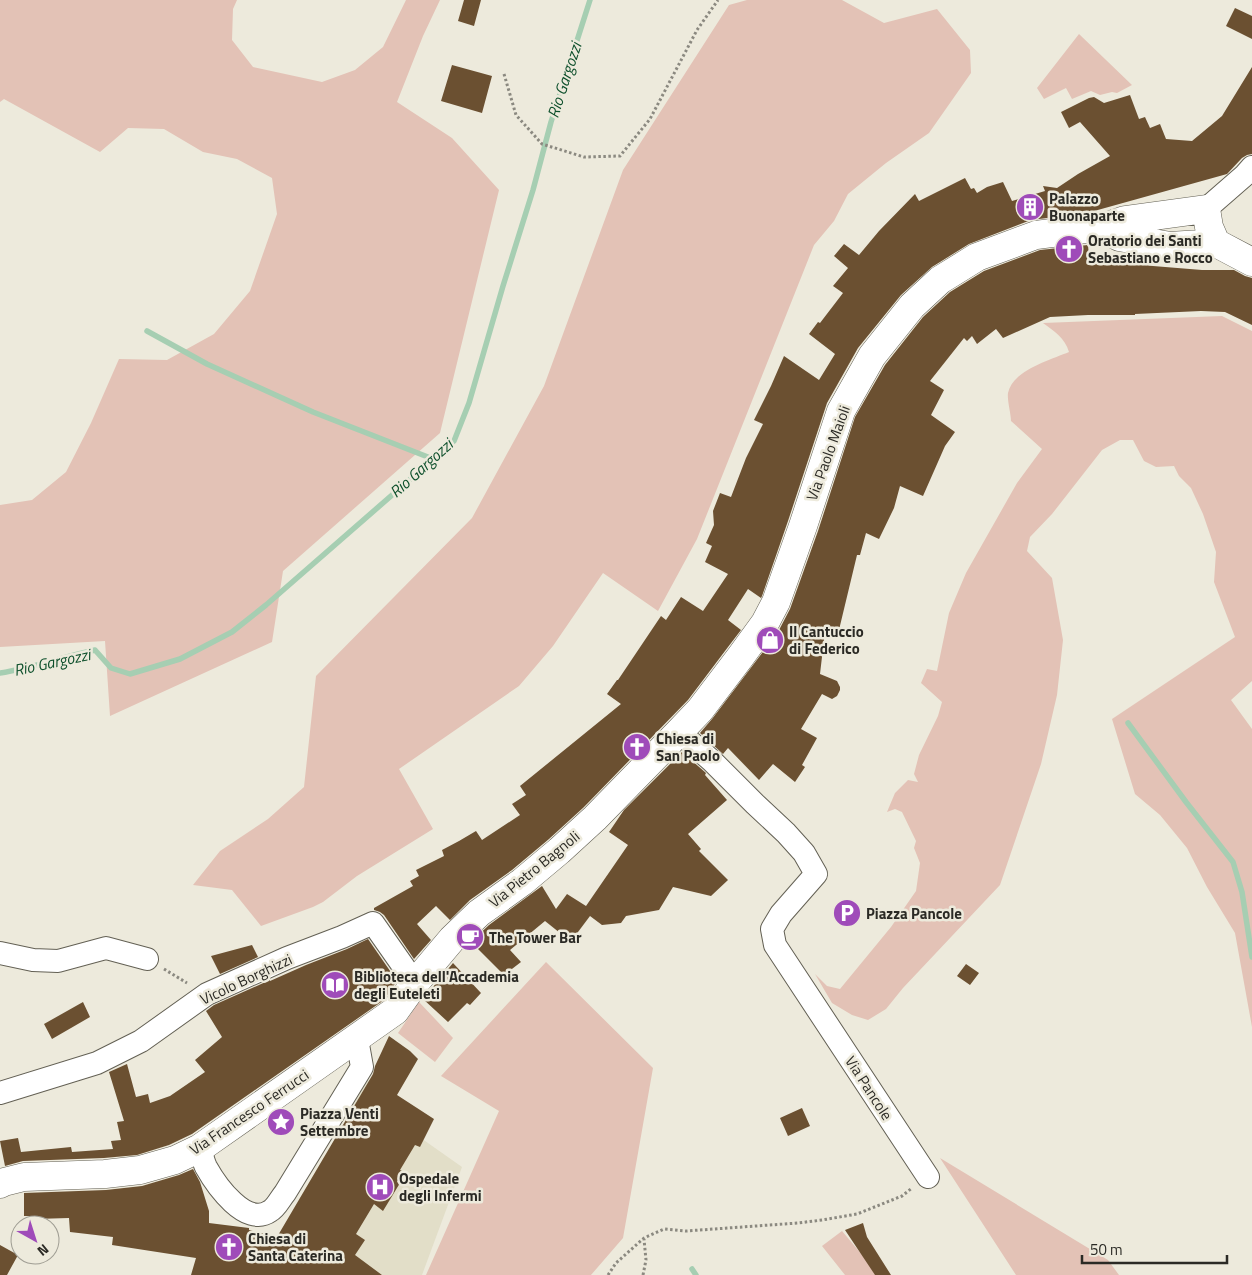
<svg xmlns="http://www.w3.org/2000/svg" width="1252" height="1275" font-family="'Titillium Web',sans-serif">
	<rect width="100%" height="100%" fill="#edeadc"/>
	<!-- built -->
	<path fill="#e2dec8" d="M367,1079L380,1088L418,1136L462,1167L422,1275H255L343,1126Z"/>
	<!-- green -->
	<path fill="#e3c2b6" d="M0,0H237L233,9L232,40L253,67L322,82L355,70L383,47L406,0H440L423,36L397,102L452,138L499,190L440,433L283,571L272,642L110,716L105,641L0,647V505L32,500L66,472L91,423L119,359L167,360L214,334L250,291L277,214L272,178L237,159L203,152L164,129L128,128L100,152L4,99L0,102Z
		M747,0H842L884,23L937,9L970,50L971,73L929,133L886,163L848,194L834,221L814,245L697,539L658,611L603,573L553,646L519,686L399,769L433,829L357,876L323,902L313,907L261,926L232,890L193,885L220,851L268,819L304,787L316,676L472,518L544,386L623,170L729,5Z
		M1079,34L1132,85L1117,93L1112,92L1100,95L1091,91L1072,99L1066,88L1044,99L1037,88Z
		M1222,316L1252,331V681L1231,700L1252,729V1027L1235,933L1207,887L1187,848L1160,815L1135,794L1112,719L1235,637L1214,582L1216,552L1203,514L1191,488L1179,476L1174,466L1156,467L1144,461L1133,440H1120L1102,450L1052,514L1030,537L1027,551L1052,578L1063,640L1057,695L1041,764L1000,885L903,988L886,1009L868,1020L852,1015L832,1003L815,974L827,986L840,989L891,927L916,891L920,863L914,848L916,841L902,812L895,809L887,812L895,793L908,780L918,782L914,774L919,755L938,716L942,702L921,683L927,669L937,671L949,613L966,573L1017,483L1042,449L1011,421C1011,414 1007,400 1008,393C1013,370 1050,360 1069,352C1065,338 1054,331 1043,323Z
		M546,962L653,1068L623,1238L591,1275H426L499,1111L441,1076Z
		M419,1002L453,1038L435,1062L398,1033Z
		M940,1158L1108,1260L1119,1275H1016Z
		M842,1231L879,1275H845L822,1246Z"/>
	<g fill="none" stroke-linecap="round" stroke-linejoin="round">
		<!-- stream -->
		<path stroke="#a6ceb2" stroke-width="5.5" d="M147,331L207,364L313,412L433,459
			M0,673C32,668 63,657 95,650L111,668L130,674L180,659L232,632L266,605L454,441L469,403L503,286L533,190L551,122L590,0
			M1128,723L1186,802L1233,862L1242,892L1252,957
			M692,1269L696,1275"/>
	</g>
	<!-- building -->
	<path fill="#6b5031" d="M464,0H481L474,26L458,21Z
		M1235,8L1252,16V39L1226,26Z
		M452,65L492,76L482,113L441,101Z
		M1252,67V154L1247,155L1242,158L1227,174L1087,213L1031,220L969,244L932,267L901,295L858,348L827,403L788,521L762,596L761,598L748,589L728,620L741,630L728,647L688,700L584,807L549,839L512,870L470,900L450,920L436,906L417,924L431,940L414,959L384,915L380,912L374,910V908L413,886L410,881L419,876L416,870L444,856L442,850L459,841L476,831L482,840L520,815L512,804L526,795L520,786L621,704L607,694L617,680H618L661,616L666,620L681,597L703,611L728,574L705,562L712,546L706,543L714,525L713,511L720,493L731,497L746,458L763,424L754,420L771,386L784,356L819,380L835,354L809,334L818,322L820,323L843,293L833,286L848,268L834,256L844,244L859,255L879,231L915,194L919,201L965,178L971,189L974,188L977,193L987,187L1003,182L1012,201L1045,191L1043,186L1057,188L1078,174L1110,156L1080,122L1069,128L1061,112L1089,98L1094,97L1104,103L1130,95L1139,119L1145,117L1150,128L1160,124L1166,139L1192,141L1222,116Z
		M1088,245L1089,257L1153,266L1202,270H1234L1245,276L1252,278V325L1225,312L1201,311L1135,314V315H1088L1050,317L1003,338L996,329L977,344L972,336L967,341L964,338L930,381L944,390L931,415L955,432L945,446L923,496L900,486L894,508L879,539L866,533L860,555H857L838,634L825,631L820,674L837,681L840,687V690L837,696L832,699L822,694L801,729L817,738L802,765L805,767L795,782L773,764L759,780L728,748L723,754L700,733L712,719L753,665L778,632L790,609L818,531L855,417L885,365L923,317L950,292L984,271L1040,250Z
		M682,752L706,773L705,775L727,800L688,834L701,849L699,851L728,880L711,896L673,887L659,910L626,916L621,923L602,925L590,916L575,936H572L577,943L575,945L545,921L510,950L521,962L504,975L471,942L489,925L542,886L556,909L567,894L586,906L628,845L609,832L624,810Z
		M368,939L397,981L384,1000L192,1134L169,1145L137,1155L104,1158L23,1161L5,1166L0,1141L18,1138L21,1152L71,1147L72,1152L113,1149L111,1141L121,1140L117,1122L124,1121L109,1072L127,1064L136,1097L148,1094L150,1103L170,1096L205,1072L195,1060L222,1037L206,1011L214,1005L270,980V981L306,965L347,949Z
		M252,945L258,957L220,974L211,956Z
		M453,963L481,993L470,1005L467,1003L448,1022L423,999Z
		M966,964L979,973L970,985L957,976Z
		M83,1002L90,1017L52,1039L44,1024Z
		M389,1036L410,1051L418,1059L397,1095L434,1119L420,1147L415,1145L400,1170L404,1172L397,1182L400,1183L383,1211L374,1204L356,1234L365,1240L355,1255L382,1275H191L196,1258L112,1245L113,1237L70,1232L69,1218L35,1219V1216H24V1193L106,1190L142,1186L179,1175L193,1169L200,1182L209,1211V1223L249,1228V1230L277,1237L373,1074L375,1066Z
		M802,1108L810,1126L788,1136L780,1118Z
		M863,1223L867,1237L891,1275H875L845,1230Z
		M0,1245L18,1255L7,1275H0Z"/>
	<g fill="none" stroke-linecap="round" stroke-linejoin="round">
		<defs>
			<path id="street" d="M1206,209L1245,175L1252,167
				M679,732L712,761L755,804L786,833L804,853L816,874L781,914L772,929L775,945L928,1177
				M0,953L33,960L58,961L106,948L147,959
				M0,1093L97,1063L141,1041L207,994L287,958L342,937L373,923L415,983
				M200,1148C202,1154 203,1161 206,1167C216,1185 246,1228 270,1211C276,1208 280,1199 285,1193L362,1067L357,1039"/>
			<path id="secondary" d="M1102,228L1119,237L1170,246L1216,243
				M1216,243L1252,262
				M0,1184L4,1182L24,1177L105,1174L140,1170L175,1160L200,1148L395,1011L415,983L452,939L479,913L522,882L559,851L595,818L679,732L700,710L741,656L765,623L776,602L803,526L841,411L872,356L912,306L940,280L977,257L1036,235L1075,230L1102,228L1125,220L1206,209L1209,227L1216,243"/>
		</defs>
		<!-- street casing -->
		<use href="#street" stroke="#636054" stroke-width="24"/>
		<!-- secondary casing -->
		<use href="#secondary" stroke="#636054" stroke-width="29"/>
		<!-- path -->
		<path stroke="#8b8980" stroke-width="3" stroke-dasharray="2.5 2.5" stroke-linecap="butt" d="M504,74L516,115L542,144L584,157L620,156L650,119L697,30L718,0
			M164,969L187,983
			M608,1275L616,1263L644,1238L664,1229L686,1231L798,1223L822,1220L857,1214L902,1196L912,1188
			M643,1275L646,1260L644,1239"/>
		<!-- street -->
		<use href="#street" stroke="#fff" stroke-width="22"/>
		<!-- secondary -->
		<use href="#secondary" stroke="#fff" stroke-width="28"/>
	</g>
	<!-- icons -->
	<defs>
		<symbol id="building-disc" viewBox="-11 -11 22 22"><circle r="9.5" fill="#9f4bb9" stroke="#edeadc"/><path d="M-4-6H4V6H1V3H-1V6H-4ZM-2.5-4.3h1.7v1.8h-1.7ZM.8-4.3h1.7v1.8H.8ZM-2.5-1h1.7V.8h-1.7ZM.8-1h1.7V.8H.8Z" fill="#fff"/></symbol>
		<symbol id="church-disc" viewBox="-11 -11 22 22"><circle r="9.5" fill="#9f4bb9" stroke="#edeadc"/><path d="M-1.2-6h2.4v3.5h3.3v2.4h-3.3V6h-2.4V-.1h-3.3v-2.4h3.3Z" fill="#fff"/></symbol>
		<symbol id="shop-disc" viewBox="-11 -11 22 22"><circle r="9.5" fill="#9f4bb9" stroke="#edeadc"/><path d="M-5-2.5h2.3a2.7 3.5 0 0 1 5.4 0H5L5.5 6h-11ZM-1.5-2.5h3a1.5 2.3 0 0 0-3 0Z" fill="#fff"/></symbol>
		<symbol id="parking-disc" viewBox="-11 -11 22 22"><circle r="9.5" fill="#9f4bb9" stroke="#edeadc"/><path d="M-3.5-5.5H1a3.5 3.5 0 0 1 0 7H-1V5.5H-3.5ZM-1-3.4V-.6H.8a1.4 1.4 0 0 0 0-2.8Z" fill="#fff"/></symbol>
		<symbol id="cafe-disc" viewBox="-11 -11 22 22"><circle r="9.5" fill="#9f4bb9" stroke="#edeadc"/><path d="M-5.5-4.5H6V0H3Q3 3.5 0 3.5H-2.5Q-5.5 3.5-5.5 0ZM3-3.2v2h1.7v-2ZM-6 4.5H4V6H-6Z" fill="#fff"/></symbol>
		<symbol id="library-disc" viewBox="-11 -11 22 22"><circle r="9.5" fill="#9f4bb9" stroke="#edeadc"/><path d="M-6-4Q-3-5.5-.7-3.5V5Q-3 3-6 4ZM6-4Q3-5.5 .7-3.5V5Q3 3 6 4Z" fill="#fff"/></symbol>
		<symbol id="sight-disc" viewBox="-11 -11 22 22"><circle r="9.5" fill="#9f4bb9" stroke="#edeadc"/><path d="M0-6L1.8-2.2L6-1.7L2.9 1.2L3.7 5.4L0 3.3L-3.7 5.4L-2.9 1.2L-6-1.7L-1.8-2.2Z" fill="#fff"/></symbol>
		<symbol id="hospital-disc" viewBox="-11 -11 22 22"><circle r="9.5" fill="#9f4bb9" stroke="#edeadc"/><path d="M-5-5h3v3.5h4V-5h3V5h-3V1.5h-4V5h-3Z" fill="#fff"/></symbol>
	</defs>
	<g fill-rule="evenodd">
		<use href="#building-disc" x="1014" y="191" width="32" height="32"/>
		<use href="#church-disc" x="1053" y="233" width="32" height="32"/>
		<use href="#shop-disc" x="754" y="624" width="32" height="32"/>
		<use href="#church-disc" x="621" y="731" width="32" height="32"/>
		<use href="#parking-disc" x="831" y="897" width="32" height="32"/>
		<use href="#cafe-disc" x="454" y="921" width="32" height="32"/>
		<use href="#library-disc" x="319" y="969" width="32" height="32"/>
		<use href="#sight-disc" x="265" y="1106" width="32" height="32"/>
		<use href="#hospital-disc" x="364" y="1171" width="32" height="32"/>
		<use href="#church-disc" x="213" y="1231" width="32" height="32"/>
	</g>
	<g text-anchor="middle" dominant-baseline="central" stroke-width="5" stroke-linejoin="round" paint-order="stroke">
		<!-- poi labels -->
		<g font-size="15" font-weight="bold" fill="#2b2a25" stroke="#edeadc" text-anchor="start">
			<text x="1049" y="198">Palazzo<tspan x="1049" dy="17">Buonaparte</tspan></text>
			<text x="1088" y="240">Oratorio dei Santi<tspan x="1088" dy="17">Sebastiano e Rocco</tspan></text>
			<text x="789" y="631">Il Cantuccio<tspan x="789" dy="17">di Federico</tspan></text>
			<text x="656" y="738">Chiesa di<tspan x="656" dy="17">San Paolo</tspan></text>
			<text x="866" y="913">Piazza Pancole</text>
			<text x="489" y="937">The Tower Bar</text>
			<text x="354" y="976">Biblioteca dell'Accademia<tspan x="354" dy="17">degli Euteleti</tspan></text>
			<text x="300" y="1113">Piazza Venti<tspan x="300" dy="17">Settembre</tspan></text>
			<text x="399" y="1178">Ospedale<tspan x="399" dy="17">degli Infermi</tspan></text>
			<text x="248" y="1238">Chiesa di<tspan x="248" dy="17">Santa Caterina</tspan></text>
		</g>
		<!-- street labels -->
		<g font-size="15" fill="#2b2a25" stroke="#edeadc">
			<text transform="translate(828 453) rotate(-70)">Via Paolo Maioli</text>
			<text transform="translate(534 869) rotate(-39)">Via Pietro Bagnoli</text>
			<text transform="translate(246 979) rotate(-25)">Vicolo Borghizzi</text>
			<text transform="translate(869 1088) rotate(57)">Via Pancole</text>
			<text transform="translate(249 1112) rotate(-34)">Via Francesco Ferrucci</text>
		</g>
		<!-- water labels -->
		<g font-size="16" font-style="italic" fill="#0e502c" stroke="#edeadc">
			<text transform="translate(564 80) rotate(-72)">Rio Gargozzi</text>
			<text transform="translate(421 468) rotate(-42)">Rio Gargozzi</text>
			<text transform="translate(52 662) rotate(-12)">Rio Gargozzi</text>
		</g>
	</g>
	<!-- north arrow -->
	<g transform="translate(35 1240) rotate(141)"><circle r="24" fill="#edeadc" stroke="#9f9d93"/>
	<path d="M0-4L9 19L0 12L-9 19Z" fill="#9f4bb9"/>
	<text y="-8" font-size="14" font-weight="bold" text-anchor="middle" fill="#2b2a25">N</text>
	</g>
	<!-- scale -->
	<path d="M1082 1255v8h145v-8" fill="none" stroke="#2b2a25" stroke-width="2.5"/>
	<text x="1090" y="1255" font-size="15" fill="#2b2a25" stroke="#edeadc" stroke-width="4" paint-order="stroke">50 m</text>
</svg>
